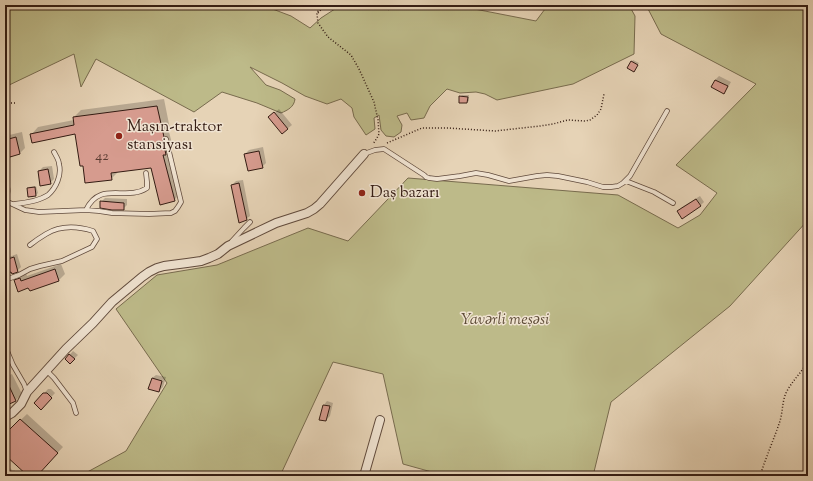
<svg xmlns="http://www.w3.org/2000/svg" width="813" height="481" font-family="'Sorts Mill Goudy',serif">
	<rect width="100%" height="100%" fill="#e6d3b6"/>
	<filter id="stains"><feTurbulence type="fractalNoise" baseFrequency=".005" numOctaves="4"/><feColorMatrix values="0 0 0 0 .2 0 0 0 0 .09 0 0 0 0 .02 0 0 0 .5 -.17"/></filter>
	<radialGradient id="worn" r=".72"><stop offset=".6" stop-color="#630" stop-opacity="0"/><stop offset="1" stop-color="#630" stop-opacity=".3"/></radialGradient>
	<!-- green -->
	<path fill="#bdba89" stroke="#786b4e" d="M5,5H262L291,16L310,28L321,18L338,7L350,5H377L389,10L393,5H419L429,9L447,5H454L536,21L548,5H629L635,16L634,54L573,84L497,100L485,94L476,92L460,93L447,89L430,106L424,118L411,120L407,113L397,116L402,125L401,132L394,137L386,136L381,130L379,115L374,118L375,129L366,135L354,117L352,108L341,99L327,104L305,96L282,83L250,67L266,85L280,90L295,99C294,107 288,110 281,113L257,103L222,92L194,112L96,59L81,87L74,54L5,87Z
		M646,5H808V220L730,306L611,402L593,476H440L439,474L403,464L383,374L333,362L280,476H80L126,451L167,383L116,309L157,275L217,265L308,228L348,241L408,178L618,195L678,228L700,215L717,193L676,165L756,84L661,34Z"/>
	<!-- shadow -->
	<path fill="#0003" d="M633,60L639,63L635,69L632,62Z
		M719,76L731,82L727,89L724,92L712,87L715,80Z
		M462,95H469V101L467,102L460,97Z
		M164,99L170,129L169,132L173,147L170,149L181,193L174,200L152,167L119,171L111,179L84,165L76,133L31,135L38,127L74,120V117L81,110Z
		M279,109L292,125L282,133L273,114Z
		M22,132L25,148L19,154L9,150L5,151V136Z
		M263,147L266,163L262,167L245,154L249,150Z
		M52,166L54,179L50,183L39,171L43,167Z
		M243,180L250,216L246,219L232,185L236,181Z
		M36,186L38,193L36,195L29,196L28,188L29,187Z
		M700,196L704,202L700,206L678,211L682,207Z
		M105,198L127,199V205L123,209L101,202Z
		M17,254L21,267L17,271L5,260L9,257Z
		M61,264L65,274L59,280L29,287L15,281L21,275L26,273L27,276Z
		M73,351L78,355L70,363L66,359Z
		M12,374L22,394L16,400L5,405V377Z
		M156,375L166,377L163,387L159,391L152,378Z
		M48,389H51L55,393L41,408L35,403Z
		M327,401L333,403L330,416L326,420L324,405Z
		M27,414L63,447L36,476H29L5,453V435Z
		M5,463L13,471L14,470L20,476H5Z"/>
	<!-- building -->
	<path fill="#d69b8e" stroke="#341c13" d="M631,61L638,65L634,72L627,68Z
		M715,80L728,86L724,94L711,87Z
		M459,96L468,97L467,103H459Z
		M157,106L164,137L163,140L166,155H163L175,201L160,205L151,168L111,173L112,180L85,183L83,166H80L75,134L32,143L30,134L74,125L73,117Z
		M274,112L288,129L282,134L268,117Z
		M16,137L20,154L10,157L8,151L5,152V140Z
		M259,151L263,168L248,171L244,154Z
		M48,169L51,184L40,186L38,171Z
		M239,183L247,220L239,223L231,185Z
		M35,187L36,196L28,197L27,188Z
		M696,199L701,206L682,219L677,211Z
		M100,201L124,203V210H112L100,208Z
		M14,257L18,272L12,274L11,272L8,273L5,260Z
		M55,269L59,281L30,291L28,288L18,292L14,280L20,278L21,281Z
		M69,354L75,359L70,364L65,359Z
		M5,377L16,401L5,406Z
		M152,378L162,381L159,392L148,389Z
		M43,393H47L52,398L41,410L34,403Z
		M323,405L330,406L326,421L319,420Z
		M20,419L58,453L37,476H28L5,455V434Z"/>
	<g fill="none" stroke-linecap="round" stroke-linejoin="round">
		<defs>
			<path id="lane" d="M364,154L375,150L384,149L424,175L426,177L429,178L437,179L460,176L476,173L488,175L509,181L537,176L547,175L558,176L587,182L603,187H611L618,186L623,183L630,176L667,111
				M5,178C8,188 9,193 5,202
				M626,181L654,192L673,203
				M5,202L10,203L25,210L39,212L86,210L99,211L112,213L149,214L171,213L175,211L178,207L181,202L166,139
				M14,204C25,203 39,201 48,195C56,188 62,175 59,164C59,160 56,156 54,152
				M86,210C100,180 126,202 147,188V182L146,173
				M232,241L244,228L250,222
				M5,280L19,275L30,269L40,266L62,261L92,247L97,239L93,231C77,226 61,225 46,234C41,237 35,241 30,245
				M5,346L13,365L24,384L27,392
				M47,371L54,378L73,403L76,413"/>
			<path id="street" d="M5,417L12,413L21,404L27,392L66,349L93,323L112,302L142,277L149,272L157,268L164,266L187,263L201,261L209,258L218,254L228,246L276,223L307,213L314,209L320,204L364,154
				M364,476L380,420"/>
		</defs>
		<!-- lane casing -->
		<use href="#lane" stroke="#604a3c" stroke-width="5.5"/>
		<!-- street casing -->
		<use href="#street" stroke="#604a3c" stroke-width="10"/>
		<!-- path -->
		<path stroke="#341c13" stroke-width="1.5" stroke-dasharray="1 2" stroke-linecap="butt" d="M320,5L317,14L318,23L328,37L351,55L359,69L374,102L378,120L379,134L377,138L373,144
			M318,13L325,5
			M5,103H17
			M387,143L422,128H448L495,131L540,126L553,124L568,120L585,121L590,120L597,115L601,109L604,94
			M760,476C766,457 774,439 780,421C783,411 782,400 787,391C793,380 802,372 808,361"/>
		<!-- lane -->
		<use href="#lane" stroke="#efe2d0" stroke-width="4"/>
		<!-- street -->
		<use href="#street" stroke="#efe2d0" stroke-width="8"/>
	</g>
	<!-- markers -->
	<g fill="#8f2418" stroke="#efe2d0" stroke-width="1.5">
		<circle cx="119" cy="136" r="4"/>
		<circle cx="362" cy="193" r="4"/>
	</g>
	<g text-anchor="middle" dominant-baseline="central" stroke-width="3" stroke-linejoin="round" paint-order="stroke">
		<!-- number labels -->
		<g font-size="14" fill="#5c3c32">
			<text x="102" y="157">42</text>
		</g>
		<!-- poi labels -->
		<g font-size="16" fill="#341c13" stroke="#efe2d0" text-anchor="start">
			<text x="127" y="127">Maşın-traktor<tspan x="127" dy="18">stansiyası</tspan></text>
			<text x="370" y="193">Daş bazarı</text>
		</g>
		<!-- park labels -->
		<g font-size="16" font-style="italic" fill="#5d4b36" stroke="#efe2d0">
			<text x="505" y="320">Yavərli meşəsi</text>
		</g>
	</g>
	<!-- margin -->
	<rect width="813" height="481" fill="none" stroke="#e6d3b6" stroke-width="20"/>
	<rect x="6" y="6" width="801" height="469" fill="none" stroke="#341c13" stroke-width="2"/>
	<rect x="10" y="10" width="793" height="461" fill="none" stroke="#341c13"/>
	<rect width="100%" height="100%" filter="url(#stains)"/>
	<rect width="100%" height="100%" fill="url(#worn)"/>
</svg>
